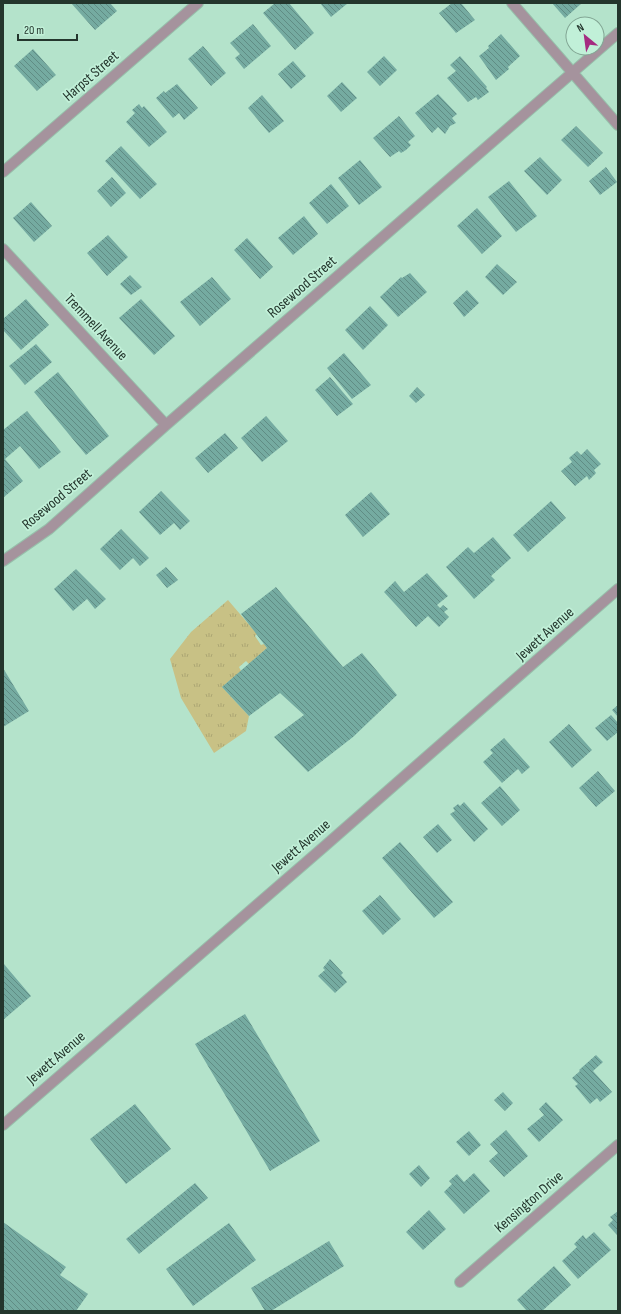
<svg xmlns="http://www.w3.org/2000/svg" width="621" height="1314" font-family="'Sofia Sans Condensed',sans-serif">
	<defs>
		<pattern id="park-tufts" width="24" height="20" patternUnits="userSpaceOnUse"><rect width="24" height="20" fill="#c8c185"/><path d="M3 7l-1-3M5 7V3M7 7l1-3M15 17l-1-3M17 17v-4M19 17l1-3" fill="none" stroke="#aca673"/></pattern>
		<pattern id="building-back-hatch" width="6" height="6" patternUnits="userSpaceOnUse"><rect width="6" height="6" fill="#75aba1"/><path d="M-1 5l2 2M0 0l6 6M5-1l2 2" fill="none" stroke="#608c84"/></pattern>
	</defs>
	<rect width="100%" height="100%" fill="#b4e3cb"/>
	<!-- park -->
	<path fill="url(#park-tufts)" d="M228,600L257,634L255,636L261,645L264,644L267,648L249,664L246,661L239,667L241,671L222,687L249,716L246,731L214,753L181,698L170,659L191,632Z"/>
	<!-- building -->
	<path fill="url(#building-back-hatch)" d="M71,3H90V4L92,3H110L117,11L95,30Z
		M275,3H289L314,33L295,50L263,13Z
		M320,3H348L331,17Z
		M452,3H461L475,20L456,33L439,13Z
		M552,3H582L565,18Z
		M253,24L271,46L244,69L235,58L240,54L230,43Z
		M501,34L520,56L508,67L509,69L496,80L479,56L489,48L488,46Z
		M203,46L226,73L211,86L188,59Z
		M33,49L56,75L37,91L14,66Z
		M384,56L397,70L380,86L367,72Z
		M460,56L487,87L486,88L489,92L478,100L476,97L468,102L447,78L456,71L450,65Z
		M293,61L306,76L291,89L278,74Z
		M342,82L357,98L341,112L327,96Z
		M177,84L198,108L184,120L179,113L173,118L156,98L164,91L165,93Z
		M438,94L457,114L452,118L456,123L450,126L445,134L438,127L432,133L415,113Z
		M262,95L284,121L269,133L248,108Z
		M139,104L142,108L144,106L167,132L149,147L126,122L135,113L132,110Z
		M399,116L415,136L408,142L411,145L406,150L401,153L399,151L390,157L373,138Z
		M576,126L603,153L588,167L561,140Z
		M121,146L157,184L140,199L105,161Z
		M540,157L562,180L547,195L524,171Z
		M360,160L382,187L359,205L338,178Z
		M606,167L617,182L600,195L589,181Z
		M112,177L126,193L111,207L97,191Z
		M509,181L537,216L516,232L488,197Z
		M331,184L349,206L327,224L309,203Z
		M31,202L52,226L34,242L13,218Z
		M477,208L502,236L482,254L457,226Z
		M304,216L318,234L293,255L278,238Z
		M108,235L128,257L107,276L87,253Z
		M247,238L273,267L260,279L234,250Z
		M497,264L517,282L503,295L485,277Z
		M410,273L427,292L398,317L380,297L401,277L402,278Z
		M130,275L142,287L131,295L120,284Z
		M212,277L231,299L200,326L180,302Z
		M467,290L479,303L464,317L453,303Z
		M26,299L49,325L21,350L3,330V319Z
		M141,299L175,336L154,355L119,318Z
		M370,306L388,325L363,350L345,330Z
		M36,344L52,362L25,385L9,366Z
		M344,353L371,385L352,399L327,368Z
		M58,372L109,436L86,455L34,392Z
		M330,377L353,404L337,416L315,390Z
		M417,387L425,395L416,403L409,396Z
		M27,411L61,452L39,469L20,446L5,459L23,481L4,497L3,430Z
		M266,416L288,441L262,462L241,438Z
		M225,433L238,448L208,473L195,458Z
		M587,449L601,464L594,470L596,473L589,480L587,476L575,486L561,471L572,462L569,458L577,451L581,455Z
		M161,491L190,521L180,530L174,523L160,535L139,512Z
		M371,492L390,514L363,537L345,515Z
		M551,501L566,518L528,552L513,535Z
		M121,529L149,558L140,566L133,558L120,570L100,549Z
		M493,537L511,558L491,576L495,580L474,599L446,567L468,547L474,553Z
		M166,567L178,580L167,588L156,575Z
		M76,569L106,599L95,609L87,599L73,611L54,589Z
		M427,573L448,596L437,605L440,608L443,605L448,609L444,612L449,617L439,627L428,616L416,627L384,592L395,581L404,592Z
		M276,587L343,667L362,653L397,695L353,737L308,772L274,737L304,715L280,693L249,716L222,687L267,648L241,614Z
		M3,668L29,711L3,727Z
		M618,705V717L612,710Z
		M611,715L618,723V732L607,741L595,728Z
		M569,724L592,750L572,768L549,742Z
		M504,738L530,767L522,774L518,769L502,783L483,762L493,753L490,750Z
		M598,771L615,791L596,807L579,788Z
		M500,786L520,810L502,826L481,803Z
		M464,802L488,829L474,842L450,814L455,811L453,808L458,804L460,806Z
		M438,824L452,840L437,853L423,837Z
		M400,842L453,902L434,918L382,858Z
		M380,895L401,919L383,935L362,911Z
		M330,959L343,973L341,975L347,982L335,993L318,976L325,970L323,968Z
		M3,963L31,996L3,1020Z
		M245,1014L320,1141L270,1171L195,1044Z
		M596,1055L603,1062L593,1071L612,1092L600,1102L597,1098L590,1104L575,1086L578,1084L572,1078L580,1071L579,1070Z
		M503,1092L513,1103L505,1111L494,1100Z
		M546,1102L563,1120L539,1142L527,1129L544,1115L539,1109Z
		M135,1104L171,1149L126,1184L90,1139Z
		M506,1130L528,1156L504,1177L489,1161L498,1153L490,1144Z
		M469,1131L481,1145L469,1156L456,1142Z
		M419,1165L430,1178L421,1187L409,1174Z
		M474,1173L490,1191L464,1214L444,1192L452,1184L449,1181L457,1174L464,1182Z
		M195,1183L208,1198L139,1254L126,1239Z
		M429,1210L446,1229L423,1250L406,1232Z
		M618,1211V1236L608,1225L613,1220L610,1217Z
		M3,1222L66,1267L60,1275L88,1294L76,1311H3Z
		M229,1223L256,1260L193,1306L166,1269Z
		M594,1232L611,1250L578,1279L562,1261L577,1247L574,1244L583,1235L586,1239Z
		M329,1241L344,1266L271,1311H265L251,1288Z
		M554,1266L571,1285L542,1311H527L517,1300Z"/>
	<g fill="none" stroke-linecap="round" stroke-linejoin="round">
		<defs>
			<path id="street" d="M512,3L618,125
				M3,172L198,3
				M3,249L166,425
				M3,561L49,529L166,425L618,33
				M3,1125L326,845L618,589
				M460,1282L618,1145"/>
		</defs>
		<!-- street casing -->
		<use href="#street" stroke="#97c0ab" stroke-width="12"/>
		<!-- street -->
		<use href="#street" stroke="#a5939d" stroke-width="10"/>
	</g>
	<g text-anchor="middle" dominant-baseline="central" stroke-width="3.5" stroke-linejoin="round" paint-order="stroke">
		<!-- street labels -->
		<g font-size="15" fill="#24362d" stroke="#c1f0d8">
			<text transform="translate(91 76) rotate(-41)">Harpst Street</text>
			<text transform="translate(302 287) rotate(-41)">Rosewood Street</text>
			<text transform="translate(96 327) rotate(47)">Tremmell Avenue</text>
			<text transform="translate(57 499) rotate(-40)">Rosewood Street</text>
			<text transform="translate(545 634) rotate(-42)">Jewett Avenue</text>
			<text transform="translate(301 846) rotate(-41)">Jewett Avenue</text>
			<text transform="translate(56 1058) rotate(-41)">Jewett Avenue</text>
			<text transform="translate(529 1202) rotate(-41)">Kensington Drive</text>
		</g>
	</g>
	<!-- border -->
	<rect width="621" height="1314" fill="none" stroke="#24362d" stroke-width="8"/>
	<!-- north arrow -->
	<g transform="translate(585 36) rotate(331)"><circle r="19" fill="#c1f0d8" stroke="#82a694"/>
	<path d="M0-3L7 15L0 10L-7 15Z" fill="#a52b80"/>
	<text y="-6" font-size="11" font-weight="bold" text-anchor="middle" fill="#24362d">N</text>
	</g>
	<!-- scale -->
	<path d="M18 34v6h59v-6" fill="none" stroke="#24362d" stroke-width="2"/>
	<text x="24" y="34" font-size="12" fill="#24362d" stroke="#c1f0d8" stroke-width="3" paint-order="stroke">20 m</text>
</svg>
